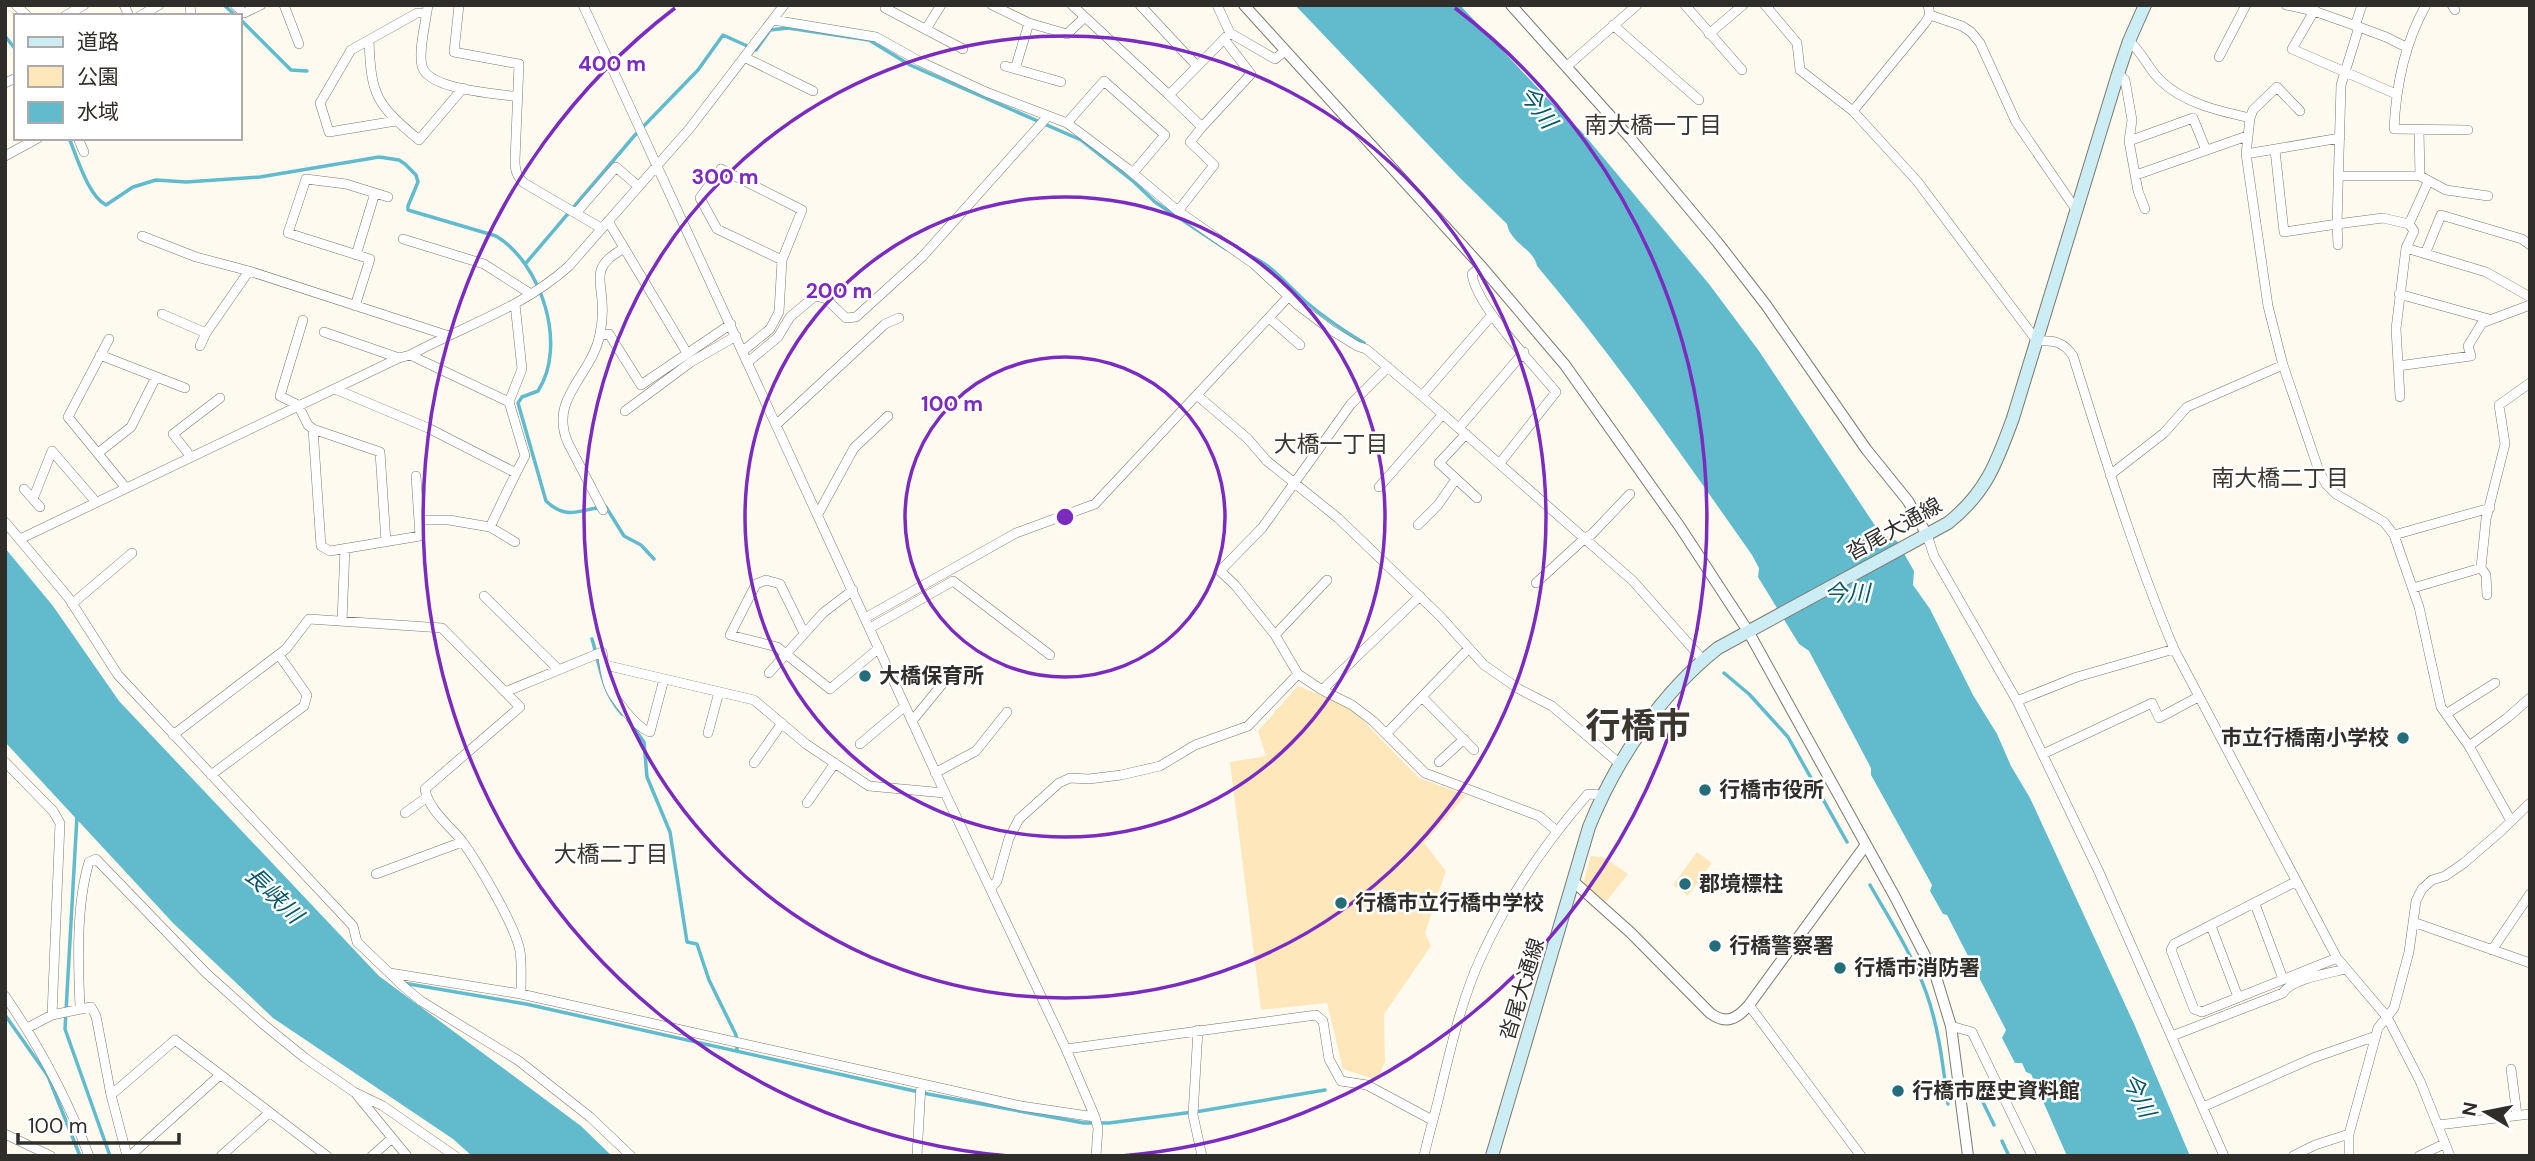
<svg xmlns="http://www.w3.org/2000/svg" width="2535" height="1161" font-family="'DM Sans','Noto Sans JP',sans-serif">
	<rect width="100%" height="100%" fill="#fffaef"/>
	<!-- green -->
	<path fill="#fee8bb" d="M1298,686L1350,707L1419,778L1466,795L1424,843L1446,871L1425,933L1431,946L1384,1014L1385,1062L1377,1080L1343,1069L1327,1003L1261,1010L1230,762L1266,756L1258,731Z
		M1697,852L1712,863L1688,896L1673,885Z
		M1591,856L1605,858L1628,874L1606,902L1583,884Z"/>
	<!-- water -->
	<path fill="#62bbcd" d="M1295,5H1460L1548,99L1582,132L1709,284L1759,351L1880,533L1897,541L1914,571L1913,585L1930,609L1973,695L1997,734L2011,766L2030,798L2135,1026L2190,1156H2067L2031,1074L2026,1072L2022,1063H2015L2002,1038L2006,1030L1947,915L1943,914L1930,891L1932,885L1871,775V768L1809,651L1799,644L1758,577L1759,568L1752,555C1683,457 1615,358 1537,266C1534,249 1510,243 1507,224L1460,178Z
		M5,548L53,606L119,701L379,976L581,1126L612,1156H472L453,1139L273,1018L173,923L5,742Z"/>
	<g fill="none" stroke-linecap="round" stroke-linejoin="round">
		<!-- stream -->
		<path stroke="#62bbcd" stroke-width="3.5" d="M224,5L236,16
			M240,19L291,70L307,71
			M5,36L16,50
			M69,138C77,157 88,196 106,205L133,187L156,180L186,182L260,177L379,157L399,160L405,164L416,175L418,182L408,206V210L496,236C541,263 568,345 538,391L522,397L518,403L546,501C568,522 581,508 606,507L624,536L641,545L654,559
			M1247,255C1270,262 1288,286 1306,302C1325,318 1344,331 1364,343
			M526,263L635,135L698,70L723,35L756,50L770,30L788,28L869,40L910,65L1081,140L1134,182L1155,202L1226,249
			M592,639C601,668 601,690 622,714
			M1724,673L1749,694L1788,737L1847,842
			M628,720L644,742L647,777L670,832L687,942L697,944L709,980L736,1035L737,1050
			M77,816L65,1029L110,1156
			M1870,885C1890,920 1912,954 1926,992C1939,1028 1943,1066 1948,1104
			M403,983L526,1004L928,1094L1084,1123H1109L1201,1111L1325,1090
			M5,1015L48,1076L80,1156
			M1980,1096L1994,1125
			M2002,1141L2009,1156"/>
		<defs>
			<path id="minor" d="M16,5L27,16
				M124,5L129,16
				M190,5L191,16
				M235,5L244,13L261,5
				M284,5L299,44
				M428,5C426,21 418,51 422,66C428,90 495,93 518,97
				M459,5L454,52L519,64L515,160C515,170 516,175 524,183L601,228
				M583,5L945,793L1066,1049L1095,1117L1098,1128L1096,1156
				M992,5L1029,23L1067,34L1085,17
				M1072,5L1169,95L1230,33L1275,59L1285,51
				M1140,5L1197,66
				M1217,5L1230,33
				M1685,5L1742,70
				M1765,5L1797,43L1800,70L1853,111L1925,23L1930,15L1928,5
				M2286,5L2314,11L2359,27L2341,85L2337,224L2383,218L2409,224L2414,231L2406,248
				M2426,5C2404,44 2396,85 2394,129L2468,130
				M2452,5L2455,10
				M2314,7V11L2292,49L2396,94
				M885,8L963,49
				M1930,15L1962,26L1971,32L1980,43L2016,122L2077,211
				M65,16L84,5
				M140,16L159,5
				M773,20L876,37L919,61L986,92L1067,123L1128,169L1178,211L1254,264L1299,306L1331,330L1357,346L1366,349L1422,396L1633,581L1703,660
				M1613,25L1699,100
				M2355,26L2362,5
				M2359,27L2386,37L2406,47
				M926,29L941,5
				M1709,34L1743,5
				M369,40C371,96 376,104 419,140L463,88
				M2129,41C2142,52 2148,68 2160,80C2183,103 2219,111 2250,118L2246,154L2268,306L2283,365L2319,471L2326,484L2336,494L2384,522L2394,535L2419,607L2441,707L2469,746L2511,821
				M744,57L813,91
				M2219,57L2246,5
				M1005,66L1061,82
				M1566,67L1637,5
				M1015,69L1029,23
				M2118,74L2125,80L2132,120L2129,141L2138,191L2145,209
				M5,83L16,78
				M1169,95L1202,127L1251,74L1224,39
				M1853,111L1917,181L2037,341C2054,340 2064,342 2073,356C2104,455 2134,554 2174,649L2337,958L2387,1017L2420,1081L2450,1156
				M2250,118L2253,110L2277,87L2300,111
				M396,121L329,132L320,103L351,50L417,13H427
				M1067,123L1104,81L1165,135L1133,173
				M2419,130L2420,176
				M78,138L84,152
				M2129,141L2193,118L2206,150
				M2275,150L2284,232L2337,224L2338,245
				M2246,154L2340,138
				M5,156L38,138
				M2136,175L2247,136
				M2339,176H2420L2446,190L2488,196
				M1178,211L1214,165L1190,142L1202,127
				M577,212L616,167L638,186
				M608,221L687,353
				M2409,224L2428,182
				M142,236L196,257L249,271L446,335
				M403,239L484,264L531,294
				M2425,254L2441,215L2522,239L2530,245
				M356,255L375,193
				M1481,266L1472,274C1476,306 1534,365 1556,392L1500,463
				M2399,294L2489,319
				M355,306L370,259L288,233L306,179L346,184L388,197
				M162,314L206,333
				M1269,318L1300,345
				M303,320L280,396L298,405L308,425L313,429L380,452L386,542
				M324,332L399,358
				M600,335L609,334L641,385L731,324
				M109,339L68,417L126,488
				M200,346L206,333L249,271
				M743,351L770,329L779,312L782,260L717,229L700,198L721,169L802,210L782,260
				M100,355L185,388
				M748,362L778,337L790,317L815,296L825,298L846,318L856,317L922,257L1048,116
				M2398,366L2471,356L2468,346L2482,323L2530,305
				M1388,367L1351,404L1262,528L1220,571L1235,585L1275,635L1298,674L1322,690L1420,596
				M335,389L428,428L516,473L525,456L509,402L410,355
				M1198,396L1248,439L1267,461L1338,518L1440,616L1484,665L1519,689L1552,706L1620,764
				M1422,396L1492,315
				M2400,397L2396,329L2406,248L2486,272L2530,297
				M509,402L522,369L515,304
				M625,411L691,362L736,336
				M777,424L885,324L899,318
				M1459,428L1524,352
				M313,429L321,546L330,551L420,536L416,476
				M1466,434L1439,463L1477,498
				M98,453L131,427L156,377
				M191,457L173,434L220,398
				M2110,475L2164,433L2187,407L2283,365
				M1379,487L1443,414
				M24,489L40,507
				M33,499L52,451L96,502
				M603,510L568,443C548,398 592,376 600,334C602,324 603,313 602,302C602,292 598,280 601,270C605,259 615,254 624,248
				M818,514L854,448L888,416
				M420,520H449L490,527L515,542
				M5,522L68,597L118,675L353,926L357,942L404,987L421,1001L519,1061L590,1117L631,1156
				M1418,525L1438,505L1456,479
				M490,527L516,473
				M1927,535L1934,556L2017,701L2099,872L2224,1156
				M2394,535L2490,508
				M20,539L399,358L410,355C464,326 524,307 569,266L690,128L784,5
				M2481,568L2486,575L2487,595
				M1536,583L1585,538L1592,534L1630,494
				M2413,588L2481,568L2486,519L2505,444L2499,405L2530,383
				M484,596L559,670
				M72,604L132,553
				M865,618L1016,533L1095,504L1289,296
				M342,620L345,549
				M870,628L953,581L1050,655
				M804,633L780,584L766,580L756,584L730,635L777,647L830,689L879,648
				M1275,635L1327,580
				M605,665L754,700L806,744L869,786L945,793
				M769,673L823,613L853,590
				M1322,690L1352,705L1373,721L1425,773L1539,816L1557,831
				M505,692L602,652C604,663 605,676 609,686C614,699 637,728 650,732L664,679
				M1422,697L1474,750
				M2017,701L2077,677L2174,649
				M2446,714L2495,683
				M912,721L953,671
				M708,733L719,692
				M1386,734L1469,648
				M173,735L286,649L309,619L442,628L520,707L425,789C428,809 449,825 462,841C478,863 515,925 520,951C522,965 521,980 521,994
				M860,744L905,706
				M2469,746L2507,718L2530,698
				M2043,754L2152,703L2159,718L2198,697
				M5,762L53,811L60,823L52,1015
				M1439,762L1464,739
				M754,763L782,723
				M935,773L976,751L1007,712
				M211,775L304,706L307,695L279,655
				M807,803L835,763
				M405,813L426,798
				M376,874L462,842
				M2295,882L2174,944L2171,950L2194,1009L2202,1012L2337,958
				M991,888L997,881L1009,838L1019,819L1059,783L1070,778L1089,779L1121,775L1160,766L1195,745L1248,726L1298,674
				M2255,904L2283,979
				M2413,922L2530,963
				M2211,926L2238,997
				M2492,950L2530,894
				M390,973L521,994L1021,1106L1095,1117
				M5,996C40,1047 67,1098 89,1156
				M1749,1005L1861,1156
				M80,1007C78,963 76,905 89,862L96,859L206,973L263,1024L305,1058L354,1092L383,1106L455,1156
				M1951,1026L1972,1032L2032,1156
				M27,1028L52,1015L91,1007L96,1016L111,1095L127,1156
				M1198,1030L1193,1115L1202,1156
				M2172,1036L2283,993C2291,979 2330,973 2346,969
				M1066,1049L1316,1015L1323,1021L1329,1059L1341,1081L1367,1085L1432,1120
				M2511,1069L2517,1115
				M1961,1093L1993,1090L2003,1096
				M111,1095L175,1040L327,1156
				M357,1095L407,1156
				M2203,1107L2313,1058L2376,1036
				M2438,1125L2530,1114
				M5,1134L51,1156
				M130,1156L220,1075
				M221,1156L269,1113
				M372,1156L392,1138
				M917,1156L921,1084
				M1424,1156C1429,1133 1436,1111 1441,1088C1452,1043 1462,998 1482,955C1509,896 1545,843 1588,794L1602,795
				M2293,1156L2315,1145L2349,1134
				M2349,1156V1134L2378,1028L2394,1008L2409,952L2416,901L2422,889L2432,880L2445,876L2464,863L2500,832L2530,803
				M2419,1156L2444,1144"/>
			<path id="tertiary" d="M1244,5L1481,266L1565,365L1680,527L1748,631L1895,897L1936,977L1951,1026L1968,1156
				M1511,5L1631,139L1718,243L1766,305L1866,449L1908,501L1927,535
				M1574,882L1631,933L1710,1013C1726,1025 1737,1019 1749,1005L1865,846"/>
			<path id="secondary" d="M1492,1156L1589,827C1616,760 1661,693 1718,648L1948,523C1986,493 1997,462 2013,418L2118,74L2129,41L2145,5"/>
		</defs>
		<!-- minor casing -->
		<use href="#minor" stroke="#7d796f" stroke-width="10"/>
		<!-- tertiary casing -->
		<use href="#tertiary" stroke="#7d796f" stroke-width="12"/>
		<!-- secondary casing -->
		<use href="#secondary" stroke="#7d796f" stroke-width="14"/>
		<!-- minor -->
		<use href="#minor" stroke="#fff" stroke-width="9"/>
		<!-- tertiary -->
		<use href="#tertiary" stroke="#fff" stroke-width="10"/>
		<!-- secondary -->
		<use href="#secondary" stroke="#ccedf4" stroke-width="12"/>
	</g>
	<!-- distance rings -->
	<g fill="none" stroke="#7b2cbf" stroke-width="3.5">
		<circle cx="1065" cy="517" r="160"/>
		<circle cx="1065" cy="517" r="320"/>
		<circle cx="1065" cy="517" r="481"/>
		<path d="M1009 1156A641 641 0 0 1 675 8M1455 8A641 641 0 0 1 1121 1156"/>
	</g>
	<!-- markers -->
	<g fill="#266d7b" stroke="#fff" stroke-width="2.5">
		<circle cx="865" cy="676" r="7"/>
		<circle cx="2403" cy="738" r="7"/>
		<circle cx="1705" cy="790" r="7"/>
		<circle cx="1685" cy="884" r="7"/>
		<circle cx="1341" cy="903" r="7"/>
		<circle cx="1715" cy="946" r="7"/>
		<circle cx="1840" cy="968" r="7"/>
		<circle cx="1898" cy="1091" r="7"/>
	</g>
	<g text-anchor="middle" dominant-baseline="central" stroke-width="5" stroke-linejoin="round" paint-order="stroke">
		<!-- street labels -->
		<g font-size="21" fill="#302e2a" stroke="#fff">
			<text transform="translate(1894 529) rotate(-29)">沓尾大通線</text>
			<text transform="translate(1522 989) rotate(-73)">沓尾大通線</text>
		</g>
		<!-- poi labels -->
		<g font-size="21" font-weight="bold" fill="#302e2a" stroke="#fff" text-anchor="start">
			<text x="879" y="676">大橋保育所</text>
			<text x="2389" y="738" text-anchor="end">市立行橋南小学校</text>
			<text x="1719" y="790">行橋市役所</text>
			<text x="1699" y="884">郡境標柱</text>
			<text x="1355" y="903">行橋市立行橋中学校</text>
			<text x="1729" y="946">行橋警察署</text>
			<text x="1854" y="968">行橋市消防署</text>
			<text x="1912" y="1091">行橋市歴史資料館</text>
		</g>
		<!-- water labels -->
		<g font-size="23" font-style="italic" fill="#065764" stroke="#fff">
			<text transform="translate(1538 107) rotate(54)">今川</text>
			<text x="1847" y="593">今川</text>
			<text transform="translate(274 895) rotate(44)">長峡川</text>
			<text transform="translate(2139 1095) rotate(64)">今川</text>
		</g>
		<!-- neighbourhood labels -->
		<g font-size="23" fill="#3b372e" stroke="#fff">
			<text x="1653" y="125">南大橋一丁目</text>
			<text x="1331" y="444">大橋一丁目</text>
			<text x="2280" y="478">南大橋二丁目</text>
			<text x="611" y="854">大橋二丁目</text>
		</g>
		<!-- town labels -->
		<g font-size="35" font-weight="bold" fill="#3b372e" stroke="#fff">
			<text x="1638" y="726">行橋市</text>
		</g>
	</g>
	<circle cx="1065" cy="517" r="10" fill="#7b2cbf" stroke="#fff" stroke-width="3.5"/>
	<g font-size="21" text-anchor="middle" font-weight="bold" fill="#7b2cbf" stroke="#fff" stroke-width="5" stroke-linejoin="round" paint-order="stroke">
		<text x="612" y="71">400 m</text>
		<text x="725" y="184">300 m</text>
		<text x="839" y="298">200 m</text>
		<text x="952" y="411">100 m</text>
	</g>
	<!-- border -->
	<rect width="2535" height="1161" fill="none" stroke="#302e2a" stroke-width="14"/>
	<!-- legend -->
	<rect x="14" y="14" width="228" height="126" fill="#ffffff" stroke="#acabaa" stroke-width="2"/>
	<rect x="28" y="37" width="35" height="10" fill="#ccedf4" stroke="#acabaa" stroke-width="2"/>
	<text x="77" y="49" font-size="21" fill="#302e2a">道路</text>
	<rect x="28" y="66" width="35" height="21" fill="#fee8bb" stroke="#acabaa" stroke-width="2"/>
	<text x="77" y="84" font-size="21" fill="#302e2a">公園</text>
	<rect x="28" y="102" width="35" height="21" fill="#62bbcd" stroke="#acabaa" stroke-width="2"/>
	<text x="77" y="119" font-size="21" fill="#302e2a">水域</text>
	<!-- north arrow -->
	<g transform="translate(2486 1112) rotate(280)" stroke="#ffffff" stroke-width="5" paint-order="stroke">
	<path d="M0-5L12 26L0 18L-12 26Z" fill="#302e2a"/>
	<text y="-10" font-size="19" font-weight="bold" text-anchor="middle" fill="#302e2a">N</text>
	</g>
	<!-- scale -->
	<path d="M18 1133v10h161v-10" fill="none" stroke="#302e2a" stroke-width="3.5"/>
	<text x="28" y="1133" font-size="21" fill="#302e2a" stroke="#ffffff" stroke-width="5" paint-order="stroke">100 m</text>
</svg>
